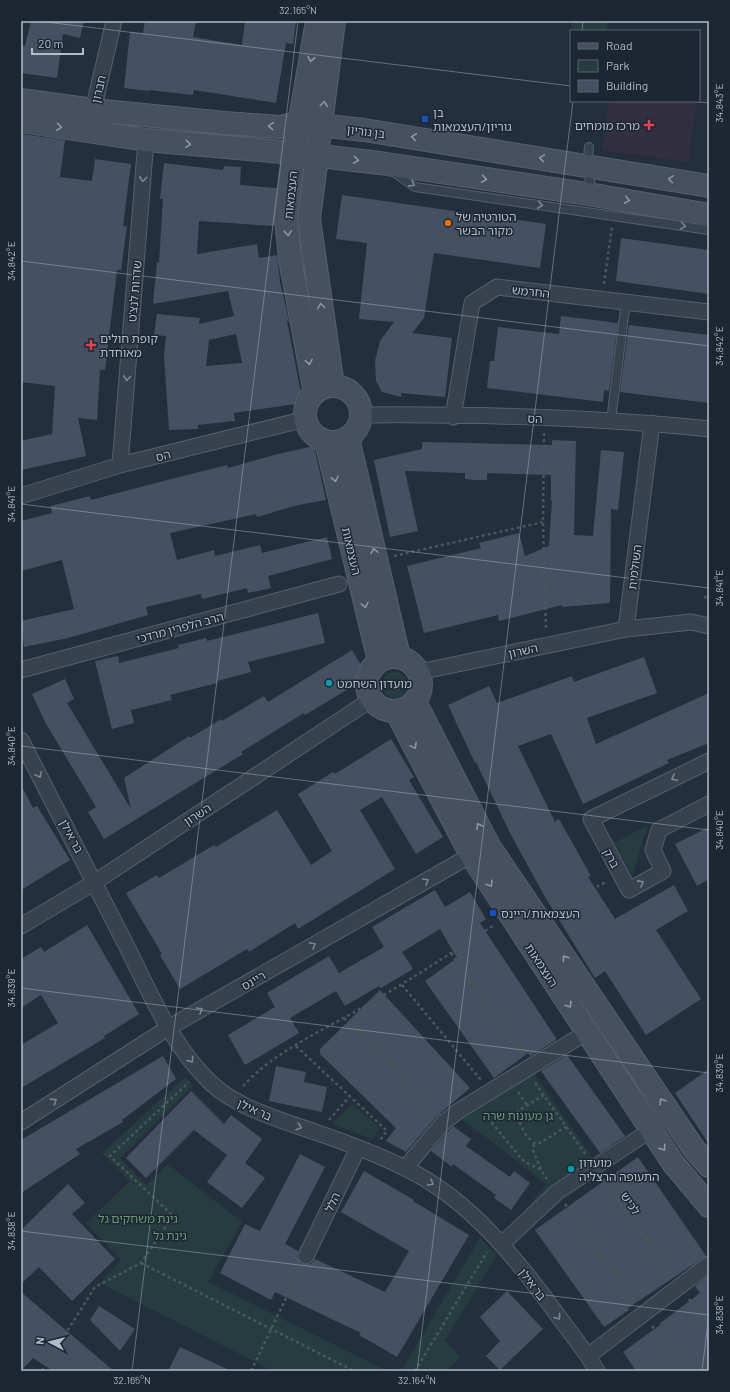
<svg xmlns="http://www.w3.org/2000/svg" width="730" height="1392" viewBox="0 0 730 1392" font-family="Barlow,'Noto Sans Hebrew',sans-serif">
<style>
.medical{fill:#32303f}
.green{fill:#263c3f}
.building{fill:#455162;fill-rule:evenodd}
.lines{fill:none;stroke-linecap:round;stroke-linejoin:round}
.lane-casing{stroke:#565f6c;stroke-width:10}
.street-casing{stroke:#565f6c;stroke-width:17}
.secondary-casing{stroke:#565f6c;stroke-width:24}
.path{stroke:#44595c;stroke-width:2.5;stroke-dasharray:3 3;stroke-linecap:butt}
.lane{stroke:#38414e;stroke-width:8}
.street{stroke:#38414e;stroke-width:15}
.secondary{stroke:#465061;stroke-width:22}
.oneway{stroke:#8e96a5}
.oneway2{stroke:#7c8592}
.ticks{fill:none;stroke:#b4bcc9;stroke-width:1;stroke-opacity:0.45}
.transit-dot{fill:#1a4fb4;stroke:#1d2633;stroke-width:1.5}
.health-dot{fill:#e0444e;stroke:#1d2633;stroke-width:1.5}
.food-dot{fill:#e8710a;stroke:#1d2633;stroke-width:1.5}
.culture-dot{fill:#0f9aa8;stroke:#1d2633;stroke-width:1.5}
.labels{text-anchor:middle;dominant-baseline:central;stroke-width:3;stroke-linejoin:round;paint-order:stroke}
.street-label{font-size:12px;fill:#b4bcc9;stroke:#1d2633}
.poi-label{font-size:12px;fill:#b4bcc9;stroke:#1d2633;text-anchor:start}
.park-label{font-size:12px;fill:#6b9a76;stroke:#1d2633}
.neatline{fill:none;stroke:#b4bcc9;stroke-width:1.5}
.ticks-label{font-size:10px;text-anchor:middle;fill:#b4bcc9}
</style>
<rect width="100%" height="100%" fill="#242f3e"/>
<!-- medical -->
<path class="medical" d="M609,101H697L688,162L602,150Z"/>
<!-- green -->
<path class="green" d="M572,21H608L607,31H571L570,35Z
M382 685a13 13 0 1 1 26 0a13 13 0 1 1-26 0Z
M648,825L632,876L614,843Z
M533,1072L602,1172L515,1236L510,1230L546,1184L453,1112Z
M185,1077L193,1086L120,1158L146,1185L168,1164L242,1222L208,1282L387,1371H273L100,1283L121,1260L86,1223L130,1181L102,1153Z
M352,1103L380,1128L372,1139L332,1124Z
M480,1238L497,1255L445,1340L460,1357L447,1371H401Z"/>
<!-- building -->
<path class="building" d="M31,21H84L80,38L63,34L57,78L21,73V46H25Z
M145,21H196L193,37L242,45L245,21H296L293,44L286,43L276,103L194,90L193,95L149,90V91L124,88L130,32L143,33Z
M22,134L65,140L60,177L92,181L95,159L131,164L123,226H127L121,270H117L105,370H100L97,420L78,418L86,456L21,470V441L52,434L55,386L21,382Z
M164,163L223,170L224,166L241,167L240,185L277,188L274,226L199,221L197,254L257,244L259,258L277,255L280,282L289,321H287L303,403L234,413L235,421L198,425V429L169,430L164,355L166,336L154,335L157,314L200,318L199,324L234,316L228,291L153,304L157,262L159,263L163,199H160ZM236,334L242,363L206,366L209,340Z
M342,195L546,224L540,268L434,253L424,318L412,333L452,338L445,397L401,393V397L382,392L376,381L375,361L380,341L394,322L359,319L367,243L336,239Z
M621,238L709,250V294L616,281Z
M561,316L618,323L609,391L604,390L603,402L487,388L490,361H494L498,327L559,334Z
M629,325L709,335V403L620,392Z
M552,440L576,441L574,535L593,536L601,450L624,452L618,510L611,509L610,603L562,607V605L499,621L498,615L424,633L407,566L481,548L479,543L519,533L525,556L549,546L552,501H551V475L487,473V480H476L465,479V473L405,471L418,531L390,537L374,460L422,449V442L552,445Z
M314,446L326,500L298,505L257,517L256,514L170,533L177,560L214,550L215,556L260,545L262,553L327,537L332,559L268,576L271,588L248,593L247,588L202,599L201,594L146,607L148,615L68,638L24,647L21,621L74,609L62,560L21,571V521L52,513L51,506L90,496L91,500L175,478L227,465L228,468L274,455Z
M318,613L325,643L248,662L251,672L217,681V683L170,695L172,700L131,710L134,723L112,729L95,661L118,656L119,663L179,648L178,645L206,638L207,641Z
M352,650L368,677L305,715L304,713L241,752L243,754L104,839L88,812L96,807L45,722L32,694L65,679L74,699L67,703L131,809L124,778L189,736L190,738L221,719L222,721L264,696L268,702Z
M644,657L657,693L587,718L596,744L709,693V743L667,760L669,763L583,804L551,734L518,746L555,822L559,819L591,876L588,877L615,919L674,885L688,911L656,930L701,999L646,1035L605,971L595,978L545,897L510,833L476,762L475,763L448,705L489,686L497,703L572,676L574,682Z
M391,739L414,777L409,780L443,837L416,854L382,797L360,810L395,869L298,929L295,923L249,952L247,949L180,989L160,955L162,954L126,893L157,875L159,878L214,845L216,847L277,810L311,865L332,851L298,794L333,772L335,774Z
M21,785L33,808L37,806L70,860L21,890Z
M709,827V879L697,886L675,844Z
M435,890L445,907L470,892L486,919L480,923L556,1038V1040L530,1056L528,1053L494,1078L425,981L457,958L440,929L402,952L413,969L381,988L379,986L345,1006L336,991L290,1018L299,1033L245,1065L228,1035L275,1007L267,993L329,956L339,973L384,947L372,927Z
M87,925L139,1014L104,1036L105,1038L21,1088V1045L58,1023L41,995L21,1008V959L41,947L44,952Z
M380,990L470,1088L437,1116L406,1152L386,1141L396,1128L320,1054V1049Z
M567,1055L625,1136L600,1153L541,1071Z
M163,1056L176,1079L122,1120L123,1122L76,1149L80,1154L21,1193V1140Z
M276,1066L306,1072L304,1082L327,1087L322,1112L269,1101Z
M709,1069V1144L675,1093Z
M191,1091L224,1124L231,1115L262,1139L245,1163L265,1178L242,1208L207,1182L227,1155L194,1130L146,1178L126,1158Z
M453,1126L471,1139L466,1146L510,1177L514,1171L530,1183L511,1210L494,1198L496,1195L453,1164L452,1167L431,1151Z
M300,1154L325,1167L285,1244L298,1251L297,1257L302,1264H311L315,1259L385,1292L409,1251L341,1212L364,1171L414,1200L413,1201L469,1235L397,1357L359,1335L361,1333L275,1292L271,1300L220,1273L245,1224L260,1231Z
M638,1157L706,1256L628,1308L629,1310L604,1327L535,1230Z
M68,1184L85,1203L72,1214L115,1259L72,1301L39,1267L21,1284V1230Z
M709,1275V1371H636L623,1352L660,1325L659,1324L700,1293L695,1286Z
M507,1291L543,1329L500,1370L486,1356L500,1341L480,1317Z
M21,1292L75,1338L114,1371H53L33,1358L21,1371Z
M99,1306L135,1329L120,1351L90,1320Z
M180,1347L231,1371H168Z"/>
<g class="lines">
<!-- lane casing -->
<g class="lane-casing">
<path id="lane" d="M589,147C587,164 587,177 594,193
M392,171L415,187L709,230
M611,421L626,301"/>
</g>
<!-- street casing -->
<g class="street-casing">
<path id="street" d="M93,110L114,21
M361,415C477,414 594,417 709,429
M453,417L472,303L497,287L709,312
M652,423L626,629L691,622L709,626
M120,465L146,140
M21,496L120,465L306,419
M21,670L339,584
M419,672L626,629
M21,740C55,805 88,870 121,935C147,985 169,1044 212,1084C239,1109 284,1121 318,1133C347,1143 376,1154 403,1167C485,1206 535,1286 588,1356L597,1371
M709,761L591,819L629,890L663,871L653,850L659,830L709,804
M21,926L95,882L372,699
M21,1122L168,1028L480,850
M405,1168L444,1122L460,1110L587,1032
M502,1244L557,1192L651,1130
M306,1256L358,1148
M588,1356L709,1264"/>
</g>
<!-- secondary casing -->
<g class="secondary-casing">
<path id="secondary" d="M21,100L93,110L225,123L280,127L300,123L364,130L709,186
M21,121L146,140L294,153L380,163L594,195L709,215
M333,386L309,219L334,21
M305 414a28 28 0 1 1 56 0a28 28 0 1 1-56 0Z
M315,393L290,259L286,218L294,153L317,21
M348,438L399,657
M326,441L379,661
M367 684a27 27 0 1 1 54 0a27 27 0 1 1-54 0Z
M415,702L489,846L694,1149L709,1166
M396,711L471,855L673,1163L709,1206"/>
</g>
<!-- path -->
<path class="path" d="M604,284L612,227
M544,433L543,522L546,630
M394,556L543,522
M704,598L709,595
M554,909L606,882
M451,953L522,1054
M402,985L481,1080
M344,1018L434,1111
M296,1046L387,1131L380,1140
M535,1083L586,1155
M243,1086C275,1051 324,1030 365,1006C409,981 451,953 494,925
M518,1092L527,1105
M544,1095L518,1111C516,1120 528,1143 538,1144L566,1127
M484,1113L519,1156L525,1162L541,1170L548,1181
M329,1120L350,1096
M534,1144L533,1150L541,1170
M603,1179L671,1274
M565,1204L634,1301
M141,1263L354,1371
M689,1299L709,1324
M652,1326L685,1371
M42,1371L95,1287L141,1263L173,1216L110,1156L189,1082
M251,1371L300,1269
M415,1371L487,1252"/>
<!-- lane -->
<use href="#lane" class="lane"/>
<!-- street -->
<use href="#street" class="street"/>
<!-- secondary -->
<use href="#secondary" class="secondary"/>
</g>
<!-- one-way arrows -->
<defs><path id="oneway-chevron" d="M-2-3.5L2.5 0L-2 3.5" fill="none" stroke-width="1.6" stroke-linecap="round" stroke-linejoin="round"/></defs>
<g class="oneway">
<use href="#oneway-chevron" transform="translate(311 59) rotate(100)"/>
<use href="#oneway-chevron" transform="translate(324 104) rotate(-83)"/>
<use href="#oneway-chevron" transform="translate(271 126) rotate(-176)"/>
<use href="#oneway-chevron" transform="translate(59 127) rotate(8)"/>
<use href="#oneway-chevron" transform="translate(414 137) rotate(-172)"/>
<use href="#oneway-chevron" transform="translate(188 144) rotate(5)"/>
<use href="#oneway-chevron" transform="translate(542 158) rotate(-171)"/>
<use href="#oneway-chevron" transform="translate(356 160) rotate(6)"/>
<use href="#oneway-chevron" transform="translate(484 179) rotate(8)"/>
<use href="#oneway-chevron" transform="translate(671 179) rotate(-171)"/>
<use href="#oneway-chevron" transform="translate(627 200) rotate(10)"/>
<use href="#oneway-chevron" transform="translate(288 233) rotate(84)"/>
<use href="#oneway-chevron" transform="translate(321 306) rotate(-98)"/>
<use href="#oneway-chevron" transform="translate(309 362) rotate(80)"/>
<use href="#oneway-chevron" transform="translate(335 479) rotate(77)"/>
<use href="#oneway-chevron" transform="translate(374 551) rotate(-102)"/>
<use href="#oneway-chevron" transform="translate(365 605) rotate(77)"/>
<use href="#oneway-chevron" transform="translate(414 746) rotate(62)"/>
<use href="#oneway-chevron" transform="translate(479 826) rotate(-117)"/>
<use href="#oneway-chevron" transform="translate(490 884) rotate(57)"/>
<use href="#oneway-chevron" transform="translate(565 958) rotate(-124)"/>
<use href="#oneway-chevron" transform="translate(569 1005) rotate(57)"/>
<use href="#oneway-chevron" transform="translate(662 1101) rotate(-124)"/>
<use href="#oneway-chevron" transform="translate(663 1148) rotate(57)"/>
</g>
<g class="oneway2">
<use href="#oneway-chevron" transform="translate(143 179) rotate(95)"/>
<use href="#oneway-chevron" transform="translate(412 184) rotate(28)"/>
<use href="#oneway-chevron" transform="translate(540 205) rotate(8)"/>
<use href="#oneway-chevron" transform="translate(683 226) rotate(9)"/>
<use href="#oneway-chevron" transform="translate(127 378) rotate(94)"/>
<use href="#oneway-chevron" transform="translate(39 775) rotate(62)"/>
<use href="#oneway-chevron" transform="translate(674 778) rotate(154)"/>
<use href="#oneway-chevron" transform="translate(426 881) rotate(-30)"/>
<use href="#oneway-chevron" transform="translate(641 883) rotate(-29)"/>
<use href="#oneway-chevron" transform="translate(313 945) rotate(-30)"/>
<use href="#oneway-chevron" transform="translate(200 1010) rotate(-30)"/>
<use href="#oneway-chevron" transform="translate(191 1060) rotate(54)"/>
<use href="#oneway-chevron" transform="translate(54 1101) rotate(-33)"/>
<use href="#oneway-chevron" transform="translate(299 1127) rotate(19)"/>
<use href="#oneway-chevron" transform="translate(431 1183) rotate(30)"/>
<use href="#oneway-chevron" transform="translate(558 1317) rotate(53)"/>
</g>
<!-- ticks -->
<path class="ticks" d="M38,21L571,86M582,31L583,21M689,101L709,103M21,261L709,346M21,504L709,588M21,746L709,830M21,988L709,1073M21,1231L709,1315M132,1371L298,21M417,1371L573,101M702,1371L709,1314"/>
<!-- markers -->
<g class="transit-dot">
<rect x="421" y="115" width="8" height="8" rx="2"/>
<rect x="489" y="909" width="8" height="8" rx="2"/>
</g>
<g class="health-dot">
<path d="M647 119h4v4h4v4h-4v4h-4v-4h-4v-4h4z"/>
<path d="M89 339h4v4h4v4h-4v4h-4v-4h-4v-4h4z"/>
</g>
<circle class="food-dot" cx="448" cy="223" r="4"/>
<g class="culture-dot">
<circle cx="329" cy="683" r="4"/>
<circle cx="571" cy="1169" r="4"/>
</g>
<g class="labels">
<!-- street labels -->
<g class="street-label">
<text transform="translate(98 89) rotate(-76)">חברון</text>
<text transform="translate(366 131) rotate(7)">בן גוריון</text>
<text transform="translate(290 195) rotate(-84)">העצמאות</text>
<text transform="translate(134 291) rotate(-85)">שדרות לנצ'ט</text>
<text transform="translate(531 291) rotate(6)">החרמש</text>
<text transform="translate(535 418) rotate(1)">הס</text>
<text transform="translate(163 455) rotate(-14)">הס</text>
<text transform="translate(352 551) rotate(77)">העצמאות</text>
<text transform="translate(634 567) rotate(-83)">השולמית</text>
<text transform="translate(180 627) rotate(-15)">הרב הלפרין מרדכי</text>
<text transform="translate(523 650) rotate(-12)">השרון</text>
<text transform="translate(197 814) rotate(-33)">השרון</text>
<text transform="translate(72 836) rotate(62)">בר אילן</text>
<text transform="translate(612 858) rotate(62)">ברק</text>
<text transform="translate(542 965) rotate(57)">העצמאות</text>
<text transform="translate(253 980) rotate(-30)">ריינס</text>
<text transform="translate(255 1109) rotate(24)">בר אילן</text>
<text transform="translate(332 1202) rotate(-65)">הלל</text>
<text transform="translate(631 1203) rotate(55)">לכיש</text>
<text transform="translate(533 1284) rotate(53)">בר אילן</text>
</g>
<!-- poi labels -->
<g class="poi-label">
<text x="433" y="112">בן<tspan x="433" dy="14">גוריון/העצמאות</tspan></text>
<text x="640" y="125" text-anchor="end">מרכז מומחים</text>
<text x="456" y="216">הטורטיה של<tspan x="456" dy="14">מקור הבשר</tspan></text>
<text x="100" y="338">קופת חולים<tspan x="100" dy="14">מאוחדת</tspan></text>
<text x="337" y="683">מועדון השחמט</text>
<text x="501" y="913">העצמאות/ריינס</text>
<text x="579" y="1162">מועדון<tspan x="579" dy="14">התעופה הרצליה</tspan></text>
</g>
<!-- park labels -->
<g class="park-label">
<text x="518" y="1115">גן מעונות שרה</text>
<text x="138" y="1218">גינת משחקים גל</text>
<text x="170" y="1235">גינת גל</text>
</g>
</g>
<!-- border -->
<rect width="730" height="1392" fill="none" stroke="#1d2633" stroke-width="44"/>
<!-- legend -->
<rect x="570" y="30" width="130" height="72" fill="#1d2633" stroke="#59626f"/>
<rect x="578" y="43" width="20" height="6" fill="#465061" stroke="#59626f"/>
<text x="606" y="50" font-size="12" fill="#b4bcc9">Road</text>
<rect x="578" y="60" width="20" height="12" fill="#263c3f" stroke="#59626f"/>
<text x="606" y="70" font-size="12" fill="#b4bcc9">Park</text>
<rect x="578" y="80" width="20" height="12" fill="#455162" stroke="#59626f"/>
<text x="606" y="90" font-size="12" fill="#b4bcc9">Building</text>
<!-- north arrow -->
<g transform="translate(50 1342) rotate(277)" stroke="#1d2633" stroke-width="3" paint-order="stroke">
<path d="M0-3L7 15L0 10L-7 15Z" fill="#b4bcc9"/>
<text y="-6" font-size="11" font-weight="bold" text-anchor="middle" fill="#b4bcc9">N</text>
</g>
<!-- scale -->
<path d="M32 48v6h51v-6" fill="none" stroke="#b4bcc9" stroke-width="2"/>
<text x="38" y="48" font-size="12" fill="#b4bcc9" stroke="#1d2633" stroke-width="3" paint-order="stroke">20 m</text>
<rect x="22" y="22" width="686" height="1348" class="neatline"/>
<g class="ticks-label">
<text x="298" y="14">32.165°N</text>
<text transform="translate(719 103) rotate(-90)" y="4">34.843°E</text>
<text transform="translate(11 261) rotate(-90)" y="4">34.842°E</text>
<text transform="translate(719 346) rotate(-90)" y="4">34.842°E</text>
<text transform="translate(11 504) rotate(-90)" y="4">34.841°E</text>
<text transform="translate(719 588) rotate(-90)" y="4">34.841°E</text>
<text transform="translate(11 746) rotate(-90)" y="4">34.840°E</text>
<text transform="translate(719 830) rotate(-90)" y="4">34.840°E</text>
<text transform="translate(11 988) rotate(-90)" y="4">34.839°E</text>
<text transform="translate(719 1073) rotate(-90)" y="4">34.839°E</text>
<text transform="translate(11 1231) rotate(-90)" y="4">34.838°E</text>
<text transform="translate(719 1315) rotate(-90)" y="4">34.838°E</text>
<text x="132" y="1384">32.165°N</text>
<text x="417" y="1384">32.164°N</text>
</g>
</svg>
